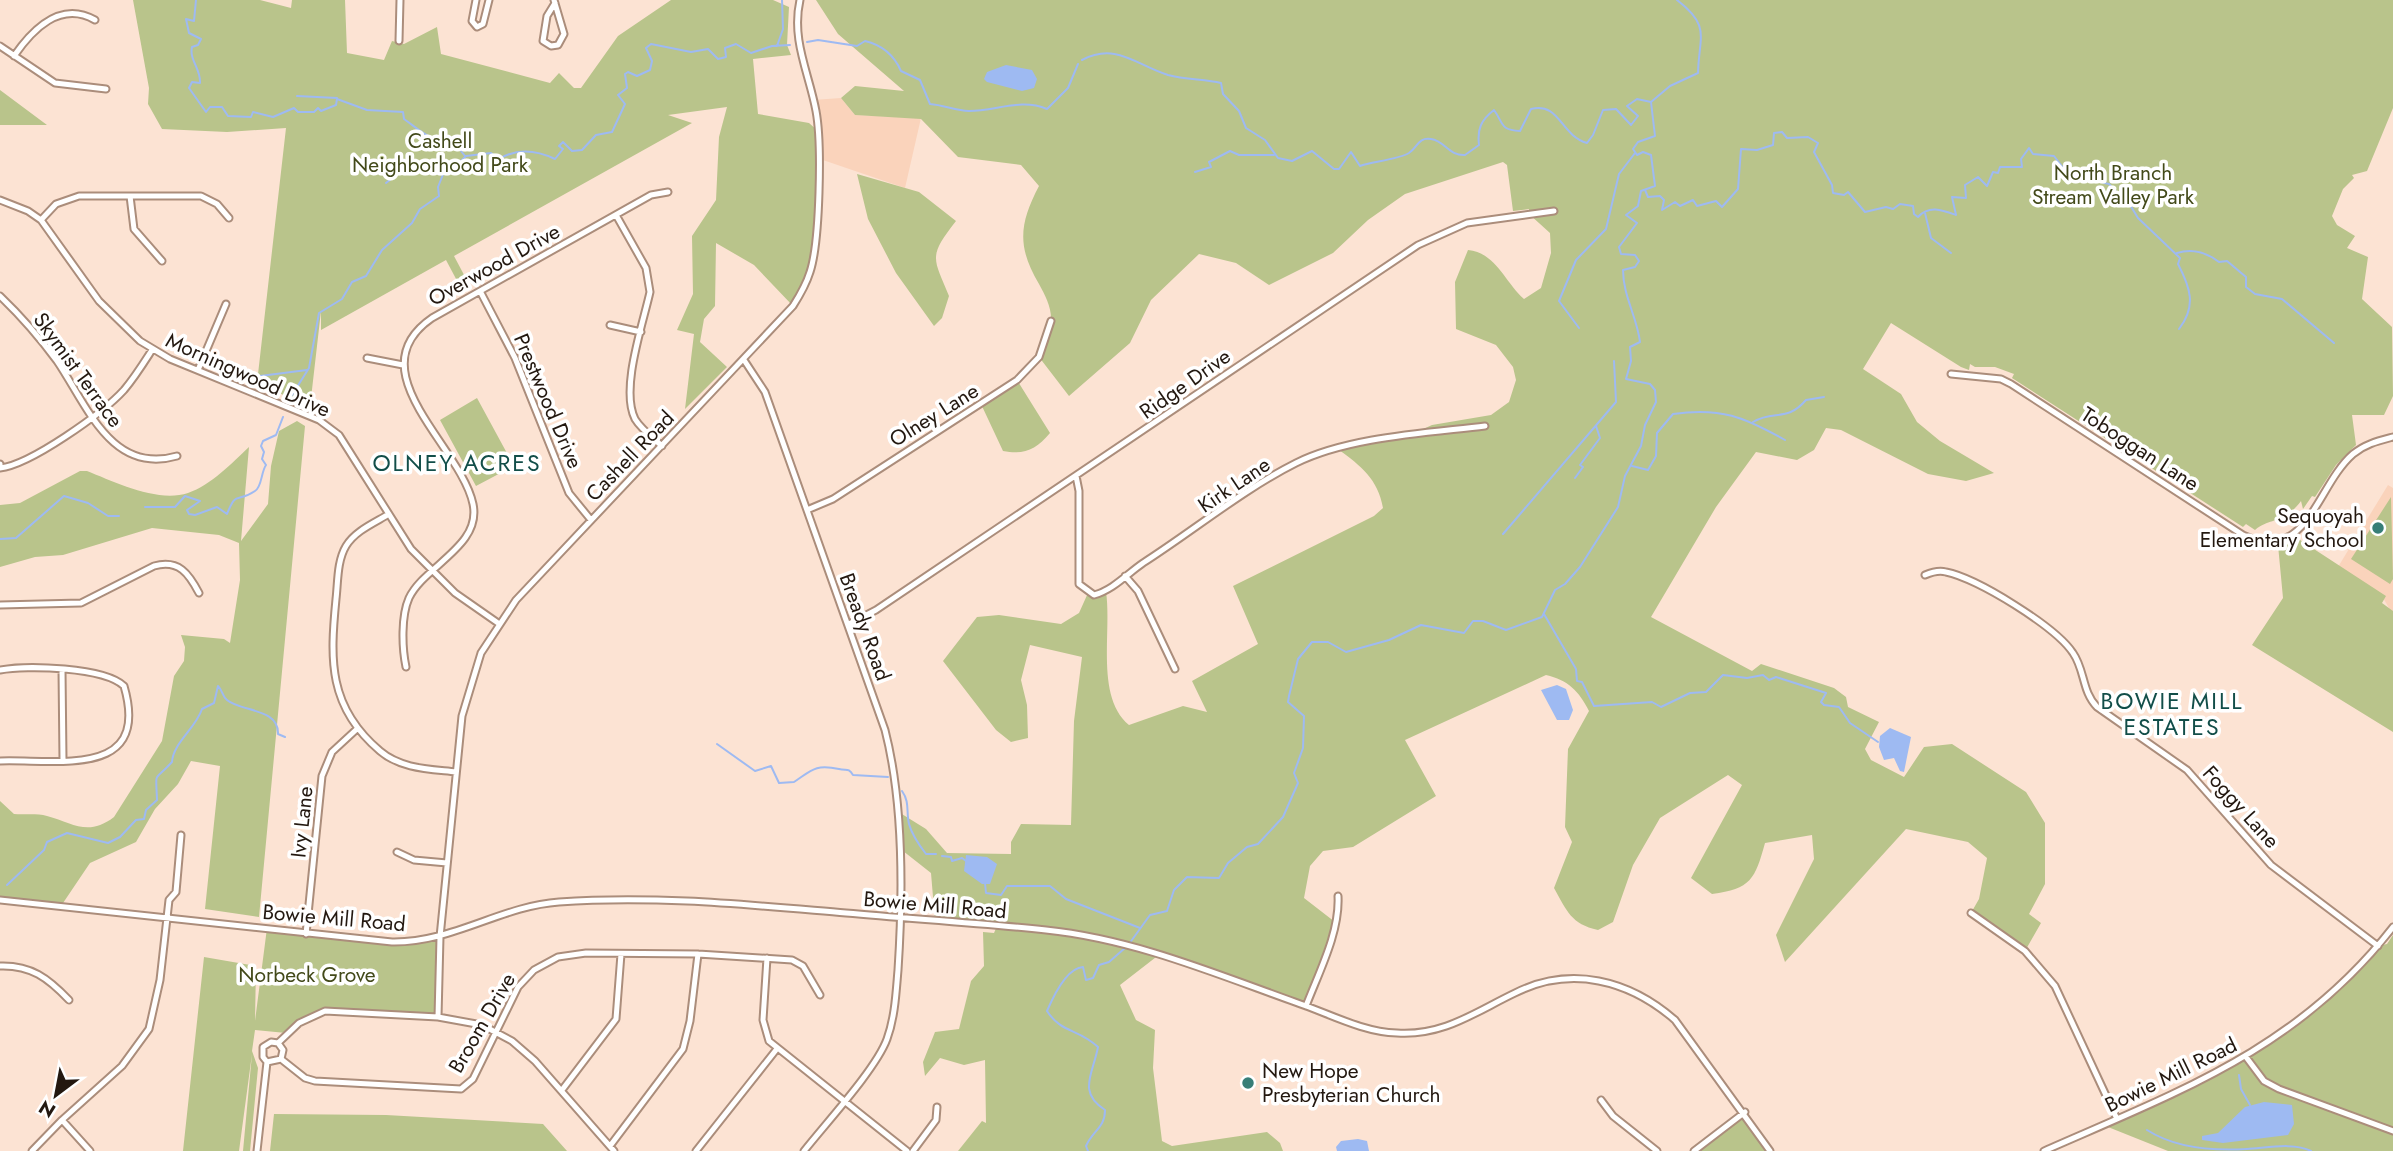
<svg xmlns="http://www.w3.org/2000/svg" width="2393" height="1151" viewBox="0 0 2393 1151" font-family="Jost,sans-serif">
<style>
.built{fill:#fad3bb}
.green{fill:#b9c48b}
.water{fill:#9ebaf2}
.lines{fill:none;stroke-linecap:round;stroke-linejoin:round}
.stream{stroke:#9ebaf2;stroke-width:2}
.minor-casing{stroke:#ab8d7b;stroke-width:9}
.minor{stroke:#fff;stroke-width:5}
.poi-dot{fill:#377e77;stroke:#fff;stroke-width:2.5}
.labels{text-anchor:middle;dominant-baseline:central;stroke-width:7;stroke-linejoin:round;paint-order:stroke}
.park-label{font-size:21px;fill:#434a1a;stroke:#fff}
.street-label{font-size:21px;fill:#231810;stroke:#fff}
.poi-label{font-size:21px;fill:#231810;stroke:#fff;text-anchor:end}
.neighbourhood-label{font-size:23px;letter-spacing:2px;fill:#124e49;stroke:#fff}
</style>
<rect width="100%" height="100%" fill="#fce3d3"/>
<!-- built -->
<path class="built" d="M841,98L855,115L921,118L905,188L817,158L818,131L813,100Z
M2388,485L2393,488V615L2382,596L2338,567Z"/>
<!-- green -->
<path class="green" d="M133,0H260L291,8L292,0H345L347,53L384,60L392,41L404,44L437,27L441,54L550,83L559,73L574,88H581L618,36L671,0H773L789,7L787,45L791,55L753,59L758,114L809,123L818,131L816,243L813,261L793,306L754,265L716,243L715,306L704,319L700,342L727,367L685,409L694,334L677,330L693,294L692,236L716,200L719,137L727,107L668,115L692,123L454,256L471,288L463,292L446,260L321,330V311L310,407L257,383L286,128L227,132L162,129L148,104L149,88Z
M816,0H2393V108L2367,171L2352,175L2354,178L2343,189L2332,216L2337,225L2355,236L2347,248L2368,257L2362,299L2392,327L2393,396L2384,415H2352L2356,445L2336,465L2315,497L2312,496L2303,509L2301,501C2282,526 2273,516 2255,530L2246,524L2243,527L2012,378L2014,374L1995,367H1975L1970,364L1969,370L1961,367L1891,323L1863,369L1901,394L1917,422L1940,441L1994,473L1966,481L1928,474L1841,430L1826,428L1814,450L1797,460L1756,452L1716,507L1651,617L1752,671L1761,664L1834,688L1846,697L1848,707L1879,722L1865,749L1871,760L1904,777L1924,747L1952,744L2026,792L2045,823V884L2029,914L2041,923L2025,951L1971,913L1979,899L1987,858L1968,842L1906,829L1785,962L1776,935L1814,859L1812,835L1765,843C1755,879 1751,889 1712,894L1691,878L1742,785L1728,775L1660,818L1633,865L1613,922L1598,930C1571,924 1567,911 1554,888L1572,842L1565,827L1568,749L1589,711C1579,691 1568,680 1546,675L1405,740L1436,796L1353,847L1323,851L1310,866L1304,898L1335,922L1306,1006L1160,954L1120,985L1136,1020L1155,1030L1153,1068L1162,1141L1172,1146L1267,1132L1280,1143L1283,1151H958L982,1121L986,1123L985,1060L964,1065L940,1058L925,1076L923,1062L935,1032L959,1029L971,981L984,966L983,932L994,933L997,926L935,921L931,873L898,847L897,811L926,829L947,853L1011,854V842L1021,824L1071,825L1074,721L1082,657L1030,645L1021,680L1027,705L1028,738L1011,742L996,730L943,661L977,617L999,615L1061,624L1079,613L1088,593L1106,592C1112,631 1095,697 1129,725L1183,706L1207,712L1192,681L1258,644L1233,586L1374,516L1383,508C1378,479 1361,466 1338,449L1408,436L1432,425L1491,415L1509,402L1516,380L1513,367L1496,345L1456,329L1455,282L1468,250C1496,253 1504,281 1524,299L1541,288L1551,253L1550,233L1529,214V209L1513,211L1507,165L1503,162L1405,194L1368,220L1333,253L1269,285L1236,263L1199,254L1151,300L1130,343L1069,396L1039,357C1043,346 1050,332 1051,321C1052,308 1045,295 1039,284C1017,247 1019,224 1039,186L1021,165L958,157L921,119L855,115L841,98L855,86L904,91L838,34Z
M0,90L47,125H0Z
M857,174L919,192L956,221C928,257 933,257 949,296L942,318L934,326L896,273L868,219Z
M1017,380L1050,433C1036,450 1024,455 1003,451L981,404Z
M477,398L514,466L476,486L440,420Z
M297,421L305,426L259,917L205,909L220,766L191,761L178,784L155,809L136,842L90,863L61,906L0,900V801L14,814C24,815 37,813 47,816C73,823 88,837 114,817L162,741L174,676L184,661L185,647L181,635L224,639L230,643L240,580L239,543L219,535L152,528L63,555L35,557L0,567V505L20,503L80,471H87C115,482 157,503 188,493C211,485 232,463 249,447L241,541L268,504L271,466L279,431Z
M2391,497L2393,579L2390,584L2351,559Z
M2297,538L2386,596L2382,603L2393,611V732L2252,645L2283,598L2278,545Z
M267,928L392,942L440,937L438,1017L325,1011L286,1033L255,1030L252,1051L258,1068L250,1151H243L252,1054L239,1151H183L204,957L256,966L255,1021Z
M2393,935V1151H2168L2103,1125L2227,1069L2328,998L2378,946L2387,944Z
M1745,1112L1770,1151H1694Z
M274,1114L386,1115L543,1124L567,1151H270Z"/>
<!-- water -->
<path class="water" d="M1006,65L1032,70L1037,79L1034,88L1022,91L987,82L984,79L987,72Z
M1557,685L1566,689L1573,710L1569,720H1557L1541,690Z
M1890,728L1911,737L1904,772L1900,771L1894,758L1884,760L1879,747L1880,736Z
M966,855L987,857L997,864L990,884H982L964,871Z
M2264,1102L2292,1105L2294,1124L2288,1135L2223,1143L2202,1140V1136L2218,1133L2245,1107Z
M1358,1139L1367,1141L1369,1151H1337L1336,1147L1341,1141Z"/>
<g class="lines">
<!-- stream -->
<path class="stream" d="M196,0L194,21L186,19L189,33L201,39L198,45L192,47C189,60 201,69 200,83L192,82L189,88L206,112L210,107H222L228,116L251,117L253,112L273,117L294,108L298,112H314L318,108L321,111L336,105L337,99L367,110L403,112L404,119C421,131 431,143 453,141L465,156
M807,42L818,40L857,46L865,41C882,45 894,55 901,71L920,80L930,104C944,105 956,111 969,111C996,111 1021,98 1047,109L1068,88L1078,64
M777,46L783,29L782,0
M1082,60C1116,42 1136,65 1168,75C1186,80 1204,79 1221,83L1223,94L1239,111L1246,128L1265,140L1278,158L1292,161L1312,151L1334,169H1339L1351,152L1360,166C1372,162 1399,159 1409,153C1418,147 1418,137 1431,139C1445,141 1449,156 1465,155L1479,145C1477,129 1481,120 1494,110C1504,124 1500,130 1520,131L1531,109C1560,102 1560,135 1587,143L1593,135L1603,110L1616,109L1631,125L1638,116L1627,106L1637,99L1651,102
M297,96L337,98
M1195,172L1211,167L1209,162L1230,151L1239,155H1274
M386,183L400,172L442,171
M1645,190L1648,197L1660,196L1664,200L1662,210L1675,202L1680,206L1693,200L1697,206L1716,201L1722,207L1738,189L1741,149L1757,150L1773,145L1774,133L1782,132L1787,138L1808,137L1818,143L1814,152L1832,185L1833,193L1844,195L1848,192L1865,212L1886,207L1893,209L1900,204L1913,206L1914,214L1918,217C1929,205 1942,210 1956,215L1952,197L1966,198L1965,185L1978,177L1987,186L1993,172L1998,173L2000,167H2022L2021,159L2029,148L2033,154L2054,156L2067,173L2073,174L2074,169C2089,172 2090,181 2109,184L2119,195V201L2123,203L2127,200L2138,218L2180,258L2178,264C2190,287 2197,306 2179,329
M1925,213L1931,238L1951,253
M2177,253C2193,248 2206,252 2219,262L2227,261L2246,277V287L2255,294L2282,299L2334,343
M1579,328L1559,301L1576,260L1606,229L1619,174L1635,153
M260,376L307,370
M292,395L309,368L319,313L342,299L352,282L366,276L382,250L412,223L420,209L439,196L438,187L444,172L453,169L466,156L491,153L499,159C517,148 536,150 555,159L563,149L559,146L563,142L572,151L582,150L596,135L612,132L625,104L618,95L627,88L625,74L628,72L637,76L650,70L652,61L646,48L651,44L691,52L708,49L718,59L726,57L725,48L736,44L751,53L772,46L790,45
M1753,422C1774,409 1786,423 1806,400L1824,397
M1632,466L1648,470L1656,456L1657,433L1673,414C1721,407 1744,417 1785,440
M1575,478L1583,467L1580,465L1600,438L1596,426
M145,507H175L185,496L200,501L187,510L189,514L195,515L217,507L227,514C237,489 236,504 255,491C262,487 261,472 266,465L262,459L264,452L261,446L263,441L276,435L283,417
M1503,534L1616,402L1614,361
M0,539L16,538L64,496L88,503L108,516H119
M1544,614L1576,669L1577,681L1582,682L1594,706L1652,702L1661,707L1690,693L1706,692L1723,675L1747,678L1763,675L1769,680L1776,677L1826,693L1821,702L1824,705L1839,707L1850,723L1878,742
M717,744L755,771L771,766L779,783L794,782C812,770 815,764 839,769C847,771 848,767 853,775L888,777
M902,791C910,802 906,812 909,824C912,835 919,845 926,854H936
M942,856L951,857L952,861L962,858L966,861
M985,883L986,893L1001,895L1007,886H1050L1066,899L1140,928
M7,885L44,850L47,842L67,833L108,843L120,837L136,820L144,819L146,810L157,800C156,769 153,783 172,762C173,743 196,728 202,709L214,703L218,686C223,691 222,696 227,700C241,712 279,708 278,734L285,737
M1129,944L1150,915L1167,911L1174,890L1187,877L1219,878L1228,863L1247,847L1258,844L1283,817L1298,783L1294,773L1303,748L1304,716L1288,702L1289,696L1298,659L1312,642H1328L1346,652L1389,640L1421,625L1464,633L1473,621H1483L1506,630L1542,617L1555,590L1565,584L1580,567L1618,507L1625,476L1641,446L1645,425L1656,402L1655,390L1650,384L1626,379L1631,361L1630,347L1640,342C1637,317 1623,296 1623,270L1635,267L1639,261L1635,255L1621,254L1619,247L1637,223L1626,215L1638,206L1641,191L1655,186L1651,155L1643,152L1637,155L1633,149L1638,142L1655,136L1651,102L1670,86L1698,73C1699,36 1711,26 1677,0
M2239,1075L2241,1089L2250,1105
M2147,1130C2175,1148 2214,1151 2247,1149C2266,1148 2294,1142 2311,1151
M1088,1151L1086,1146C1093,1130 1105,1128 1105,1110C1077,1092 1093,1074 1098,1047C1078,1028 1062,1034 1047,1011C1053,997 1067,968 1083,967L1086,980L1093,978L1099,965L1109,962L1125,948"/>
<!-- minor casing -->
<g class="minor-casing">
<path id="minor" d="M476,0L472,21L477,27L483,24L489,0
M554,0L564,34L558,45L551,46L543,41L547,16L555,3
M399,41L400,0
M0,46L55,83L106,89
M14,56C32,30 60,0 95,20
M130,196L134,229L162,261
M0,200L28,211L41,220L99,301L140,341L170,359L319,420L339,435L411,549L455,593L498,623
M616,215L646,268L650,292C643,324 620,389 635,419C641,429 653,438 662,446
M41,220L56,204L79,196H201L217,204L229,218
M480,291L515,358L569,493L591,520
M0,296C21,316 40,338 57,361C87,405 111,475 177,456
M610,325L641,332
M367,358L403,365
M744,360L765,392L885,730C904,804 903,894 898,970C896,993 895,1017 887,1039C876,1069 826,1123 804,1151
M198,370L226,304
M1951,374L2001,379L2011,384L2243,535C2308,565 2316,486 2353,454C2365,444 2378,441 2393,437
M0,464V468C30,465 103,413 124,390C135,377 143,364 152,350
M1076,476L1079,491V584L1094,595C1113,590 1127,574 1143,563C1193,531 1244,489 1296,463C1348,437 1427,433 1485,426
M807,510L833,499L1017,380L1039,357L1051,321
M389,514C374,523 355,531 346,546C337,561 338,582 336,599C330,660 328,707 380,751C401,769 430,769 456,772
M1925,575C1932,572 1939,570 1946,572C1977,578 2056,627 2073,653C2085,670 2082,692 2097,707L2187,770L2271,865L2378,946
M1125,576L1138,591L1175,669
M0,605L81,603L154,566C179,559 189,574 199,593
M849,624L876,610L1418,245L1467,223L1554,211
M406,667C402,648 401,616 409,598C424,566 482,546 473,504C461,446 355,371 432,318L651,195L668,192
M0,670C27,665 104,667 124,686C151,779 59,759 0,761
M62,670L63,760
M397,852L414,860L447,863
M0,900L392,942C452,943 501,906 559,902C656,895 750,905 846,913C913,919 979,923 1046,930C1133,939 1214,973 1295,1002C1328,1013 1362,1032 1397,1033C1444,1036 1475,1012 1515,993C1571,965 1629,980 1675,1020L1770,1151
M1971,913L2025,951L2055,986L2117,1119
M306,934L322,776L332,752L358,728
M767,958L763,1020L769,1041L907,1151
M0,966C31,965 48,978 69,1000
M1306,1006C1319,972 1340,932 1338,896
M438,1017L440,937L462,716L481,653L516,600L793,306C800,295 806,285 810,272C820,242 822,143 816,111C809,73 791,40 800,0
M278,1043L299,1023L325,1011L438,1017L482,1025L512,1041L535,1061L614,1151
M2246,1057L2264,1081L2279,1089L2393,1131
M281,1059L305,1078L315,1081L461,1089L473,1079L518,987L534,970L558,957L586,953L698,954L792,960L803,966L820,995
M267,1062L263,1057V1047L271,1042L278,1043
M267,1062L281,1059L283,1050L278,1043
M562,1090L616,1019L621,954
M1601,1100L1613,1116L1657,1151
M62,1120L90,1151
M610,1146L683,1049L690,1021L698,954
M32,1151L62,1120L122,1066L149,1029L160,980L169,900L176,892L181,835
M257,1151L267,1062
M696,1151L776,1050
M913,1151L936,1120L937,1107
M1694,1151L1745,1112
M2044,1151C2180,1091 2298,1049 2393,927"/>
</g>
<!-- minor -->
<use href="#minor" class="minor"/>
</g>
<!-- markers -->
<g class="poi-dot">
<circle cx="2378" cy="528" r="7"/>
<circle cx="1248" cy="1083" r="7"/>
</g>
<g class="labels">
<!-- park labels -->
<g class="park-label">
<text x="440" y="141">Cashell<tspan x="440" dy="24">Neighborhood Park</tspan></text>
<text x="2113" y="173">North Branch<tspan x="2113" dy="24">Stream Valley Park</tspan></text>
<text x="307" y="975">Norbeck Grove</text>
</g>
<!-- street labels -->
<g class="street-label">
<text transform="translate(494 265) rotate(-29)">Overwood Drive</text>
<text transform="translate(78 370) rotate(54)">Skymist Terrace</text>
<text transform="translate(248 375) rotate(24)">Morningwood Drive</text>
<text transform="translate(1185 384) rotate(-35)">Ridge Drive</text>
<text transform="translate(548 401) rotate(67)">Prestwood Drive</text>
<text transform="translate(934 415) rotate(-32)">Olney Lane</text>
<text transform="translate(2140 449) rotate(33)">Toboggan Lane</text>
<text transform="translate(630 456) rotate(-46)">Cashell Road</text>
<text transform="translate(1234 485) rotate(-34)">Kirk Lane</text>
<text transform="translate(865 627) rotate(70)">Bready Road</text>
<text transform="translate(2241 807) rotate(48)">Foggy Lane</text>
<text transform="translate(302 822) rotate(-84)">Ivy Lane</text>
<text transform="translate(935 905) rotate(5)">Bowie Mill Road</text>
<text transform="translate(334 918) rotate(5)">Bowie Mill Road</text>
<text transform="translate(482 1023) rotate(-60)">Broom Drive</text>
<text transform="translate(2171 1075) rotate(-26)">Bowie Mill Road</text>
</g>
<!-- poi labels -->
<g class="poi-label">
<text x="2364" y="516">Sequoyah<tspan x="2364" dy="24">Elementary School</tspan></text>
<text x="1262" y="1071" text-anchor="start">New Hope<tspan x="1262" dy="24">Presbyterian Church</tspan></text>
</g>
<!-- neighbourhood labels -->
<g class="neighbourhood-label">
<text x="457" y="463">OLNEY ACRES</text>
<text x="2172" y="701">BOWIE MILL<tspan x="2172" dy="26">ESTATES</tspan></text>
</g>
</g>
<!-- north arrow -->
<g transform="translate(56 1095) rotate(212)" stroke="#ffffff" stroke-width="5" paint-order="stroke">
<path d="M0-5L12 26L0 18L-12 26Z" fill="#231810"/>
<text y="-10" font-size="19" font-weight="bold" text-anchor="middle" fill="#231810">N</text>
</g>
</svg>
